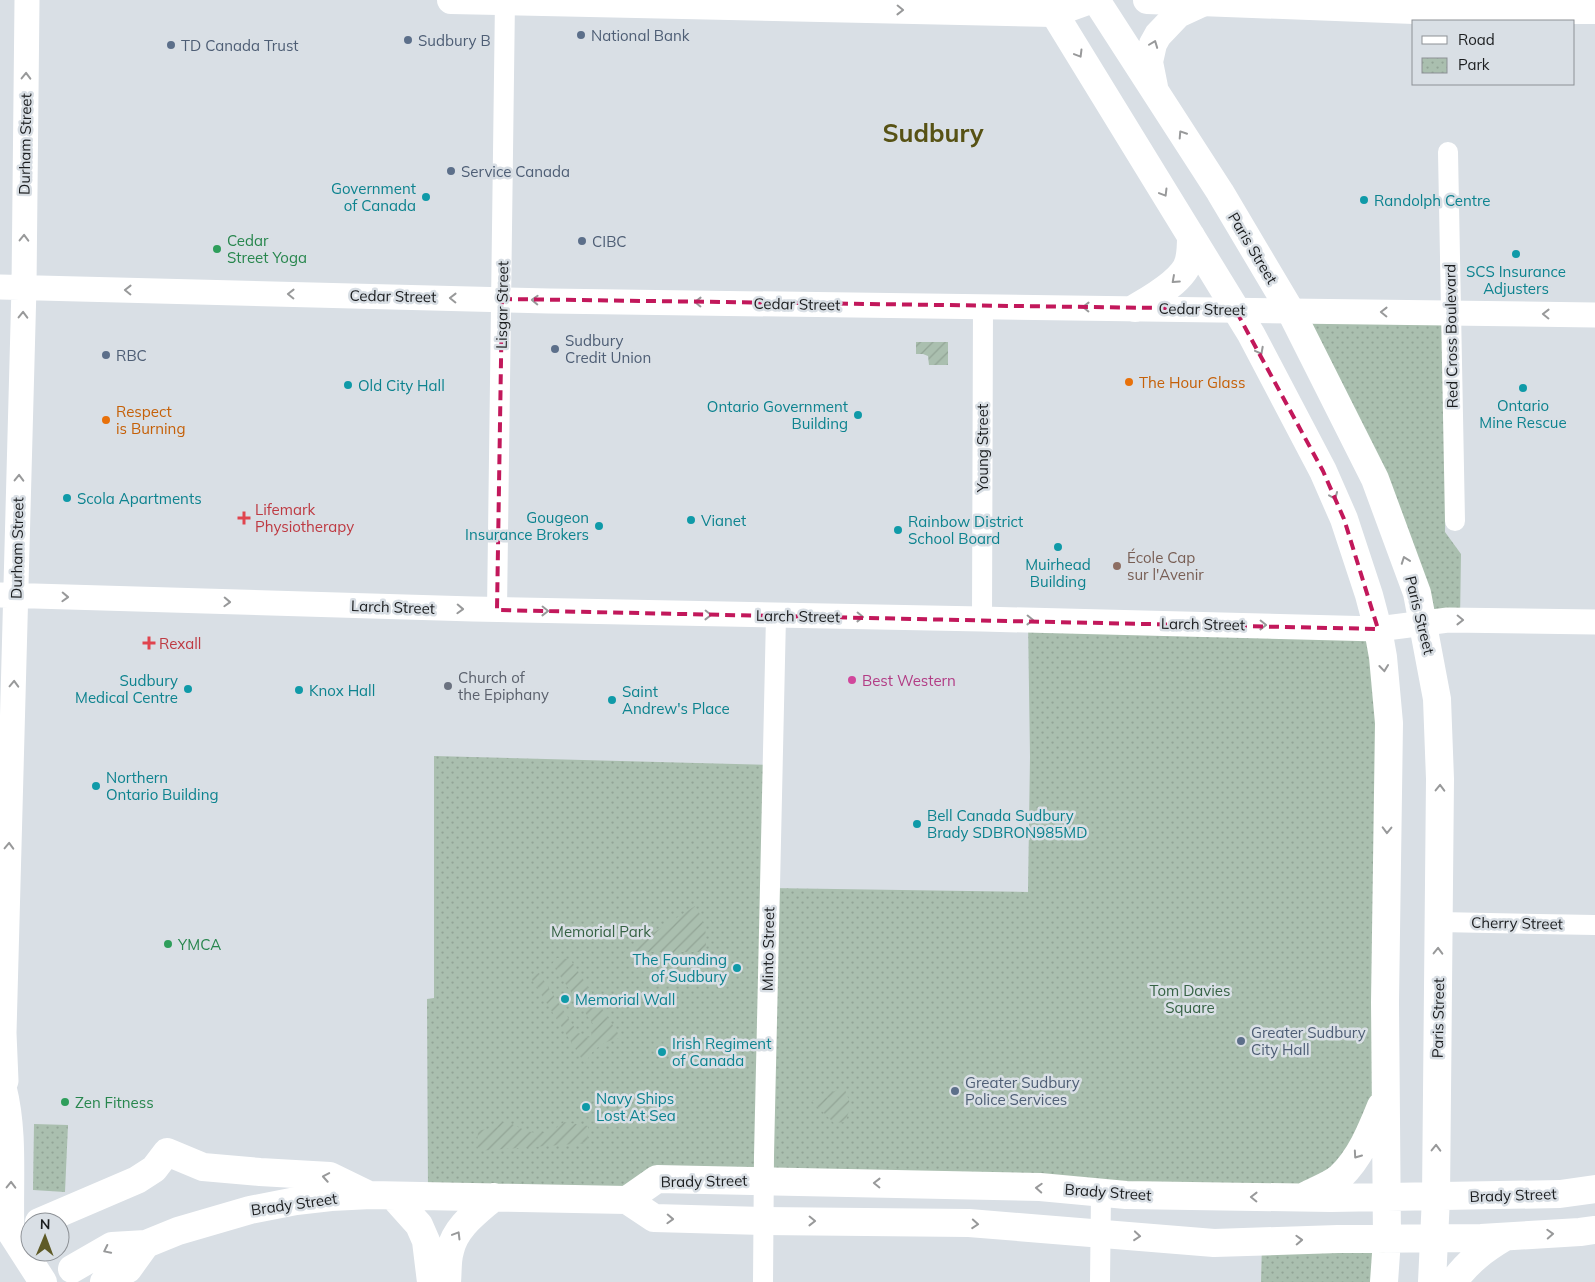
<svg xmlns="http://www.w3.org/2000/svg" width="1595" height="1282" viewBox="0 0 1595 1282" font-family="Mulish,sans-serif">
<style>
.park{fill:url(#park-dots)}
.garden{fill:url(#garden-furrows)}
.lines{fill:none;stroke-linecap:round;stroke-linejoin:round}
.minor{stroke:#fff;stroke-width:20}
.tertiary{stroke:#fff;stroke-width:25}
.secondary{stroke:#fff;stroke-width:28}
.primary{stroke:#fff;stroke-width:28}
.oneway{stroke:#98999a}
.marked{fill:none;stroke:#c2185b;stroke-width:4;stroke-dasharray:10 6;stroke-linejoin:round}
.service-dot{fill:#5c6f8a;stroke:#d9dfe5;stroke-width:2}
.culture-dot{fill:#0f9aa8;stroke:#d9dfe5;stroke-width:2}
.leisure-dot{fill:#2e9e5b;stroke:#d9dfe5;stroke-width:2}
.food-dot{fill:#e8710a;stroke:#d9dfe5;stroke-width:2}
.health-dot{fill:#e0444e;stroke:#d9dfe5;stroke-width:2}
.education-dot{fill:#8d6e63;stroke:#d9dfe5;stroke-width:2}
.hotel-dot{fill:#d1479c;stroke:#d9dfe5;stroke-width:2}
.worship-dot{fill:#6b7280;stroke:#d9dfe5;stroke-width:2}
.labels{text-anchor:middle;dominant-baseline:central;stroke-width:5;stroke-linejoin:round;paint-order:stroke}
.service-label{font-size:15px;fill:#4e5e75;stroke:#d9dfe5;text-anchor:start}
.street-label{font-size:15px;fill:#1b1d1f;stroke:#d9dfe5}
.culture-label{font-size:15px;fill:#0d838f;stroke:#d9dfe5;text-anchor:start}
.leisure-label{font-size:15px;fill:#27864d;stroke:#d9dfe5;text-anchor:start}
.food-label{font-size:15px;fill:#c56008;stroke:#d9dfe5;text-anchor:start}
.health-label{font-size:15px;fill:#be3a42;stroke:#d9dfe5;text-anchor:start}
.education-label{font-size:15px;fill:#785e54;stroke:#d9dfe5;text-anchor:start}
.worship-label{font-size:15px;fill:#5b616d;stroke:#d9dfe5;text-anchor:start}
.hotel-label{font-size:15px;fill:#b23c85;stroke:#d9dfe5;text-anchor:start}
.park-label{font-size:15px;fill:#366244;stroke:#d9dfe5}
.town-label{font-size:25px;font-weight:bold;fill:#575214;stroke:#d9dfe5}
</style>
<defs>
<pattern id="park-dots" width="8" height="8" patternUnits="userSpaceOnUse" patternTransform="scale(1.25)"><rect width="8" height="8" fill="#aabfaf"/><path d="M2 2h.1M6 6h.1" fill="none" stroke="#92a496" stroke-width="1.8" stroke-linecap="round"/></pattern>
<pattern id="garden-furrows" width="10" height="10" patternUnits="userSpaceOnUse" patternTransform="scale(1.25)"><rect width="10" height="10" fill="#aabfaf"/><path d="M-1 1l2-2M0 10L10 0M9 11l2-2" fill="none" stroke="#92a496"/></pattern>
</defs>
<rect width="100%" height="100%" fill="#d9dfe5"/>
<!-- park -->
<path class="park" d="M1292,312L1449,314L1445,532L1461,554L1460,621L1425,625Z
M1028,619L1376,627L1387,723L1371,1126L1302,1196L657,1177L626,1198L428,1194L427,999L434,998V756L771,765L769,888L1028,892L1030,757Z
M34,1124L68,1125L65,1192L33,1190Z
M1386,1241L1382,1282H1261L1262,1243Z"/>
<!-- garden -->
<path class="garden" d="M916,342H948V365H929L928,356L923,354H916Z
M695,906C705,921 708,934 705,952H624Z
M557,958L570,959L621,1038C604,1041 592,1048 585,1064L529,975L539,973L578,1033L591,1037L593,1024L552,964Z
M844,1087L851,1106L845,1122L834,1123L812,1101Z
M508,1122C529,1133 544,1140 564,1122L588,1126V1143L477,1151L478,1130C486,1130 491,1129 497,1123Z"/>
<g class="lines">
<!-- minor -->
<path class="minor" d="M1448,152L1455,521
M497,610L505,0
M982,619L983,306
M1439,922L1595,925
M763,1282L764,1156L776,616
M1100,1282L1101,1193"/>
<!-- tertiary -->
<path class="tertiary" d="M0,287L549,301L1595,315
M0,595L473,609L982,619L1378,629L1448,620L1595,622
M4,1087C16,1134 10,1185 12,1234
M0,1096L6,1081L4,1033L24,287L27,0"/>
<!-- secondary -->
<path class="secondary" d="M1048,0L1054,13L1251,334L1323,471L1344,519L1369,595L1378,629L1383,657L1389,723L1385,1002L1387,1239L1384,1282
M1096,0L1220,192L1290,310L1375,479L1417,593L1437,699L1440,779L1436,1197L1432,1282
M1154,87L1149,62L1153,44L1158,35L1178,14L1204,2
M1135,308C1152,298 1185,280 1189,260C1191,252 1191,244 1191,236
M393,1196L419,1225L426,1241L431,1282
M1305,1196C1316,1190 1331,1185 1340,1177C1360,1158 1371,1131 1381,1106
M627,1200L657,1179L1040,1187L1126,1195L1331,1198L1560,1194L1595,1189
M0,1209L12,1234L43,1282
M39,1222L137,1180L154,1169L167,1152L203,1167L260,1172L330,1176L367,1194
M72,1269L112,1246L146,1244L178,1231L250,1210L296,1201L331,1197L371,1195L627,1200L654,1218L763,1221L969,1223L1214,1243L1338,1239L1481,1238L1580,1232L1595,1230
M104,1282L128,1269L146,1244
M447,1282C448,1272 447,1260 450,1251C455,1227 477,1212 494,1197
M1453,1282C1469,1261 1483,1250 1505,1237"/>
<!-- primary -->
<path class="primary" d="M451,0L1054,13L1090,0
M1147,0L1414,10H1595"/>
</g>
<!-- one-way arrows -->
<defs><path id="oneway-chevron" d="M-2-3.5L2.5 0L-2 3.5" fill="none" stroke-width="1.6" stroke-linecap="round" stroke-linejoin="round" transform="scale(1.25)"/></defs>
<g class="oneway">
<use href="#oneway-chevron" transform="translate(900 10) rotate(1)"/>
<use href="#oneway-chevron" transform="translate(1154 44) rotate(-69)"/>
<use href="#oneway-chevron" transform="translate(1079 54) rotate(59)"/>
<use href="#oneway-chevron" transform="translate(26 76) rotate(-89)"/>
<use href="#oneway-chevron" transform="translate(1182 134) rotate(-123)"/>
<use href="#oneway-chevron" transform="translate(1164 193) rotate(59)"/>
<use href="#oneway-chevron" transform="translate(24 238) rotate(-89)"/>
<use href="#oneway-chevron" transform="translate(1175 280) rotate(138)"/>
<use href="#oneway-chevron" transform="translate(128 290) rotate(-179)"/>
<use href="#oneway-chevron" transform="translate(291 294) rotate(-179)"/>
<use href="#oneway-chevron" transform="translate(453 298) rotate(-179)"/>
<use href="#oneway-chevron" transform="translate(535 300) rotate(-178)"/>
<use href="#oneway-chevron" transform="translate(698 302) rotate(-179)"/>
<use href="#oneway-chevron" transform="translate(1086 307) rotate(-179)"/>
<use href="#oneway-chevron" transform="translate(1384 312) rotate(-179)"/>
<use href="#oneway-chevron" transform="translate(1546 314) rotate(-179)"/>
<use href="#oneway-chevron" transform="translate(23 315) rotate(-89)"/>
<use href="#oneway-chevron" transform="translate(1260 351) rotate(62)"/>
<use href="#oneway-chevron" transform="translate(19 478) rotate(-89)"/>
<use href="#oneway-chevron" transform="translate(1334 496) rotate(67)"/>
<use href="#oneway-chevron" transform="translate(1405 560) rotate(-110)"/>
<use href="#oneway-chevron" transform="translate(65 597) rotate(2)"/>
<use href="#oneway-chevron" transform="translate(227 602) rotate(2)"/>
<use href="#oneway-chevron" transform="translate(460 609) rotate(2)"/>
<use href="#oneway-chevron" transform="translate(545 611) rotate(1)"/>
<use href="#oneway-chevron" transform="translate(708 615) rotate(1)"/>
<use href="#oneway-chevron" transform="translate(860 617) rotate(1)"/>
<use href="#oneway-chevron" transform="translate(1030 620) rotate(1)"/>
<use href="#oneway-chevron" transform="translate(1460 620) rotate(1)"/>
<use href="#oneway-chevron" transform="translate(1263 625) rotate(1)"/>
<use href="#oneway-chevron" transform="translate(1384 668) rotate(84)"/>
<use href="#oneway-chevron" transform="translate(14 684) rotate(-88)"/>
<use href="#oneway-chevron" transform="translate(1440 788) rotate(-89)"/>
<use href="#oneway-chevron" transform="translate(1387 830) rotate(91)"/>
<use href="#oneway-chevron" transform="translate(9 846) rotate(-88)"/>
<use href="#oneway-chevron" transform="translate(1438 951) rotate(-89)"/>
<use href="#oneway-chevron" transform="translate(1436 1148) rotate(-89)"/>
<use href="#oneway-chevron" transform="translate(1357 1155) rotate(125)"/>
<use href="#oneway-chevron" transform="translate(326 1177) rotate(-170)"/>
<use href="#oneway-chevron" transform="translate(877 1183) rotate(-179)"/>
<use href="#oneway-chevron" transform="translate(11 1185) rotate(-89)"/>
<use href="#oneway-chevron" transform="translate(1039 1188) rotate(-177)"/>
<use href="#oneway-chevron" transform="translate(1254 1197) rotate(-179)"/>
<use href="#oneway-chevron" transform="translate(670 1219) rotate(2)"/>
<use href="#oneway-chevron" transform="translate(812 1221) rotate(1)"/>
<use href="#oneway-chevron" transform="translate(975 1224) rotate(4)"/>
<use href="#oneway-chevron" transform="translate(1550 1234) rotate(-3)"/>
<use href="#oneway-chevron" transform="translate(457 1235) rotate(-59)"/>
<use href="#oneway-chevron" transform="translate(1137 1236) rotate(5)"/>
<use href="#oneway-chevron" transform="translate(1299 1240) rotate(-2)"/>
<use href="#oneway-chevron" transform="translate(107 1250) rotate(154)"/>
</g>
<!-- marked area -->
<path class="marked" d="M502,299L1235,309L1323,471L1344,519L1378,629L497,610Z"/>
<!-- markers -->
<g class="service-dot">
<circle cx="581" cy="35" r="5"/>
<circle cx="408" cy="40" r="5"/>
<circle cx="171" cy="45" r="5"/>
<circle cx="451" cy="171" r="5"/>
<circle cx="582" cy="241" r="5"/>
<circle cx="555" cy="349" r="5"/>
<circle cx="106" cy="355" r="5"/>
<circle cx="1241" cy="1041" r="5"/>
<circle cx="955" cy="1091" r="5"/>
</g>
<g class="culture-dot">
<circle cx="426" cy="197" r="5"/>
<circle cx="1364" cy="200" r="5"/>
<circle cx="1516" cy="254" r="5"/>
<circle cx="348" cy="385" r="5"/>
<circle cx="1523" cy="388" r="5"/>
<circle cx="858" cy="415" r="5"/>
<circle cx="67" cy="498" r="5"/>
<circle cx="691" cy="520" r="5"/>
<circle cx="599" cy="526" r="5"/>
<circle cx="898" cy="530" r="5"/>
<circle cx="1058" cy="547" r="5"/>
<circle cx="188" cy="689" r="5"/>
<circle cx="299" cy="690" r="5"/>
<circle cx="612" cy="700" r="5"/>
<circle cx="96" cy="786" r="5"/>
<circle cx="917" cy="824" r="5"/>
<circle cx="737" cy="968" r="5"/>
<circle cx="565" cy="999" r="5"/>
<circle cx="662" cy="1052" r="5"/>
<circle cx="586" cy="1107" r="5"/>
</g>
<g class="leisure-dot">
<circle cx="217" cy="249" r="5"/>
<circle cx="168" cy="944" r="5"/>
<circle cx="65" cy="1102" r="5"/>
</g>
<g class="food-dot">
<circle cx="1129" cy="382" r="5"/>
<circle cx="106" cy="420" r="5"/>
</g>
<g class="health-dot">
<path d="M241.5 510.5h5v5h5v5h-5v5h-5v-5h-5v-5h5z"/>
<path d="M146.5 635.5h5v5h5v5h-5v5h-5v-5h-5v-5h5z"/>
</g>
<circle class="education-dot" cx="1117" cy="566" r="5"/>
<circle class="hotel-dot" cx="852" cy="680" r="5"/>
<circle class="worship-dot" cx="448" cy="686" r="5"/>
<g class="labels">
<!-- service labels -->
<g class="service-label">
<text x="591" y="35">National Bank</text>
<text x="418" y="40">Sudbury B</text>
<text x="181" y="45">TD Canada Trust</text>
<text x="461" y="171">Service Canada</text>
<text x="592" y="241">CIBC</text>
<text x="565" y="340">Sudbury<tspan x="565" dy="17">Credit Union</tspan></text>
<text x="116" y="355">RBC</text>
<text x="1251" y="1032">Greater Sudbury<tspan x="1251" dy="17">City Hall</tspan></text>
<text x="965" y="1082">Greater Sudbury<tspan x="965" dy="17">Police Services</tspan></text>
</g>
<!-- street labels -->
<g class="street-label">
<text transform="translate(25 144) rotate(-89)">Durham Street</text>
<text transform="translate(1253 248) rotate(59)">Paris Street</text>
<text transform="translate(393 296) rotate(1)">Cedar Street</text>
<text transform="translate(797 304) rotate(1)">Cedar Street</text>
<text transform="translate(502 305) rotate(-89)">Lisgar Street</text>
<text transform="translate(1202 309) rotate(1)">Cedar Street</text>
<text transform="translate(1451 336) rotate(-91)">Red Cross Boulevard</text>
<text transform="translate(982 448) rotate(-90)">Young Street</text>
<text transform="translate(17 548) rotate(-89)">Durham Street</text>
<text transform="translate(393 607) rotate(2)">Larch Street</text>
<text transform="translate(1420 615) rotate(76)">Paris Street</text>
<text transform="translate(798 616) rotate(1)">Larch Street</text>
<text transform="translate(1203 624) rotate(1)">Larch Street</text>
<text transform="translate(1517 923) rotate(1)">Cherry Street</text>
<text transform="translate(768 949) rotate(-89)">Minto Street</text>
<text transform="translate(1438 1018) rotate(-89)">Paris Street</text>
<text transform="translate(704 1181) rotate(-1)">Brady Street</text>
<text transform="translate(1108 1192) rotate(4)">Brady Street</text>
<text transform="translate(1513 1195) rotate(-2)">Brady Street</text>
<text transform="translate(294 1204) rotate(-8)">Brady Street</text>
</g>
<!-- culture labels -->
<g class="culture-label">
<text x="416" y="188" text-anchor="end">Government<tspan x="416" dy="17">of Canada</tspan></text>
<text x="1374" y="200">Randolph Centre</text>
<text x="1516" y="271" text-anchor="middle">SCS Insurance<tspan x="1516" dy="17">Adjusters</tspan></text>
<text x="358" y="385">Old City Hall</text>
<text x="1523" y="405" text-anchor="middle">Ontario<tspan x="1523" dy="17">Mine Rescue</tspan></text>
<text x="848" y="406" text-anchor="end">Ontario Government<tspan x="848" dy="17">Building</tspan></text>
<text x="77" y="498">Scola Apartments</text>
<text x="589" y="517" text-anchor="end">Gougeon<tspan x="589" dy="17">Insurance Brokers</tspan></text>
<text x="701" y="520">Vianet</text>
<text x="908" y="521">Rainbow District<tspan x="908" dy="17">School Board</tspan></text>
<text x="1058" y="564" text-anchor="middle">Muirhead<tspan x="1058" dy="17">Building</tspan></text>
<text x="178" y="680" text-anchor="end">Sudbury<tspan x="178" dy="17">Medical Centre</tspan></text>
<text x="309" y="690">Knox Hall</text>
<text x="622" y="691">Saint<tspan x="622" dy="17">Andrew's Place</tspan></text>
<text x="106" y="777">Northern<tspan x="106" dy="17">Ontario Building</tspan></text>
<text x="927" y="815">Bell Canada Sudbury<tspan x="927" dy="17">Brady SDBRON985MD</tspan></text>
<text x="727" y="959" text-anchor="end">The Founding<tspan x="727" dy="17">of Sudbury</tspan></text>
<text x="575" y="999">Memorial Wall</text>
<text x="672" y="1043">Irish Regiment<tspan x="672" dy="17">of Canada</tspan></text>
<text x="596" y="1098">Navy Ships<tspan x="596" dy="17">Lost At Sea</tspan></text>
</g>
<!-- leisure labels -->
<g class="leisure-label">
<text x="227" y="240">Cedar<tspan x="227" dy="17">Street Yoga</tspan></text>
<text x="178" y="944">YMCA</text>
<text x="75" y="1102">Zen Fitness</text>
</g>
<!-- food labels -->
<g class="food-label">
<text x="1139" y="382">The Hour Glass</text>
<text x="116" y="411">Respect<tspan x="116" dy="17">is Burning</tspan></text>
</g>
<!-- health labels -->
<g class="health-label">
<text x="255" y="509">Lifemark<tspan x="255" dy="17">Physiotherapy</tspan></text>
<text x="159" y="643">Rexall</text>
</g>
<!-- education labels -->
<g class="education-label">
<text x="1127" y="557">École Cap<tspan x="1127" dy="17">sur l'Avenir</tspan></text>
</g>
<!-- worship labels -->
<g class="worship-label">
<text x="458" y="677">Church of<tspan x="458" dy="17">the Epiphany</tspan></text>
</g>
<!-- hotel labels -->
<g class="hotel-label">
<text x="862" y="680">Best Western</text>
</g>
<!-- park labels -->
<g class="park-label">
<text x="601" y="931">Memorial Park</text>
<text x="1190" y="990">Tom Davies<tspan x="1190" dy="17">Square</tspan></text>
</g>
<!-- town labels -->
<g class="town-label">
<text x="933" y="132">Sudbury</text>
</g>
</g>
<!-- legend -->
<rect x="1412" y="20" width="162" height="65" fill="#d9dfe5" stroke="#8d9196"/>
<rect x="1422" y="36" width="25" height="8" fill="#ffffff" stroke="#8d9196"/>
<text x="1458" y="45" font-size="15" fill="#1b1d1f">Road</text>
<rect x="1422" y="58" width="25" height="15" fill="url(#park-dots)" stroke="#8d9196"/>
<text x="1458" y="70" font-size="15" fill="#1b1d1f">Park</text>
<!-- north arrow -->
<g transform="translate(45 1237) rotate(1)"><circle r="24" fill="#d9dfe5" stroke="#8d9196"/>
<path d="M0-4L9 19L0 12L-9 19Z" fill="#5e5a26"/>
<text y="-8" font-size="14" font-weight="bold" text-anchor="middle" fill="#1b1d1f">N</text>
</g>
</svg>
